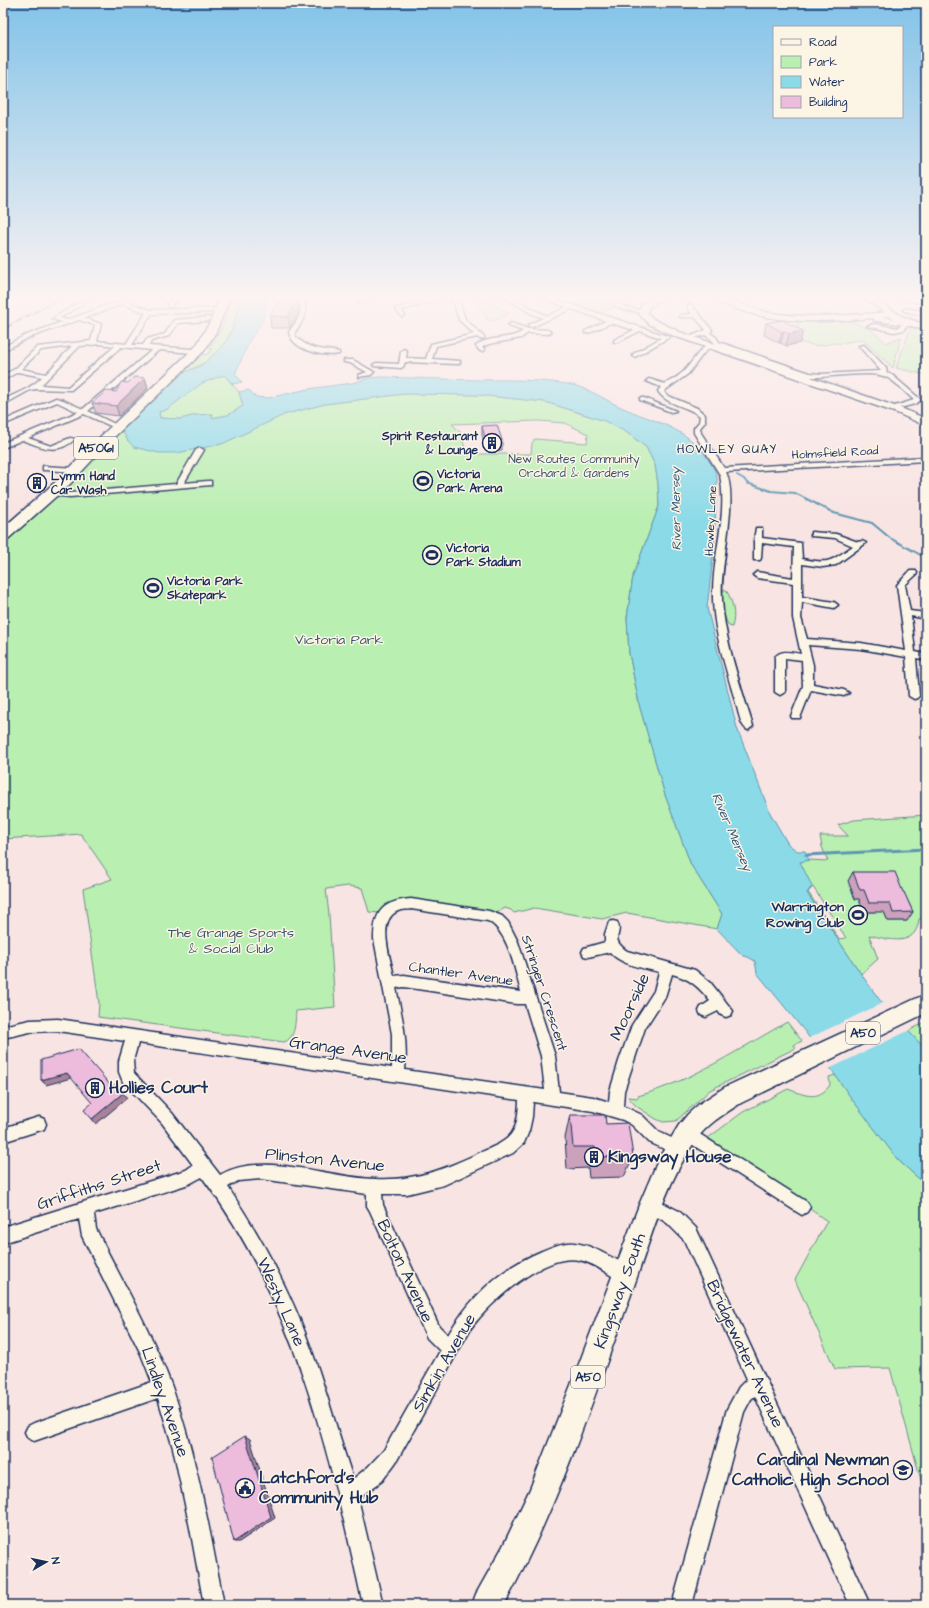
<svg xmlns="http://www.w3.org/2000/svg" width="929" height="1608" viewBox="0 0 929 1608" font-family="'Architects Daughter',sans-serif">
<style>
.green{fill:#b9efb1;stroke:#6a8f88;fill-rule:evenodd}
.water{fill:#8bdae8;stroke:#5e96b1}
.pier{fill:#f8e4e2}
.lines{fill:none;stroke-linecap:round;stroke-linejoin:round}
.stream-far1{stroke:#5e96b1;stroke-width:2}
.stream{stroke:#5e96b1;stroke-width:3}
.street-casing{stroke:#1b2f5e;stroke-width:3}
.secondary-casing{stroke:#1b2f5e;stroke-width:3}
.primary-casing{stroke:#1b2f5e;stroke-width:3}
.highway-casing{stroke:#1b2f5e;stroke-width:3}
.street{fill:#fcf5e5;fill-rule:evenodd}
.secondary{fill:#fcf5e5;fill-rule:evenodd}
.primary{fill:#fcf5e5;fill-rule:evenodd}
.highway{fill:#fcf5e5;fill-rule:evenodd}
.rail-casing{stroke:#1b2f5e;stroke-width:2.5}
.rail{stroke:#fcf5e5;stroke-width:1.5;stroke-dasharray:5;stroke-linecap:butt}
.wall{fill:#cca1bc;stroke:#1b2f5e}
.shaded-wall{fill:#a68399;stroke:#1b2f5e}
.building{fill:#edbbdb;stroke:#1b2f5e}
.labels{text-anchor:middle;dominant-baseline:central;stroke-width:3;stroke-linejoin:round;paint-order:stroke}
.far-poi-label{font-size:12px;font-weight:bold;fill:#1b2f5e;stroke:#fcf5e5;text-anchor:start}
.far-street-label{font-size:12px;fill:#1b2f5e;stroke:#fcf5e5}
.far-park-label{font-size:12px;fill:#3b556f;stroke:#fcf5e5}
.shield{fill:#fcf5e5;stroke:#5e6a86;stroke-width:1}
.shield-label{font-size:13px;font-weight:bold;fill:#1b2f5e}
.far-quarter-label{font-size:13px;letter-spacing:1px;fill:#1b2f5e;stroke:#fcf5e5}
.far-water-label{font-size:13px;font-style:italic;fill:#375a80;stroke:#fcf5e5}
.park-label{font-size:14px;fill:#3b556f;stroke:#fcf5e5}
.poi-label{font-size:14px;font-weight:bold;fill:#1b2f5e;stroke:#fcf5e5;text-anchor:end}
.street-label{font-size:14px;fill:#1b2f5e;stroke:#fcf5e5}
.near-street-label{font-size:17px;fill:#1b2f5e;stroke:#fcf5e5}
.near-poi-label{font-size:17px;font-weight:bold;fill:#1b2f5e;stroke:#fcf5e5;text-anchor:start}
</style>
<rect width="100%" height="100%" fill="#f8e4e2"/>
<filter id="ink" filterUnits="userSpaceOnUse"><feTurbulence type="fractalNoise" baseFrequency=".025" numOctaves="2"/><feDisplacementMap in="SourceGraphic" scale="8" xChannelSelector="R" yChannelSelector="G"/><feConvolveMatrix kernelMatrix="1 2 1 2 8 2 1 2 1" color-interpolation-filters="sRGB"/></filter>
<g filter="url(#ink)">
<!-- green -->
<path class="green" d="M232,297H240C232,339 223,358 182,373L202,354L206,355L212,349L208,348C221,336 227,315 232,297Z
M474,297H481L509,313L497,320L489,321Z
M564,297H596L615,307L597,313L556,300Z
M848,320L871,330L886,343L901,337L893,368L863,340L845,342L847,344L835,343L817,346L802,343L782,327L799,326L796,323L804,321Z
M912,324L926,327V375L896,368Z
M224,375L239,392L243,406L228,415L211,418L213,414L196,415L180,419L160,418L159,412L166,410L202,383Z
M404,394L478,395L545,402L605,421L626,432L646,447L655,465L658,484L659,506L633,576L627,618L629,653L639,704L665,795L691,865L722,914L717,929L627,913L602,919L534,908L514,913L511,910L505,908L495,914L402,899L394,902L379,913L369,912L362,888L348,886L326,889L329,915L335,1007L296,1011C295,1022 296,1038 284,1042L98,1017L99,1003L83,889L112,879L81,834L3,839V543L70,485L105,447H107L112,440L116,439L115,437L122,430L128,441L286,414L325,404ZM538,421L565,423L588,434L587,443L535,439L532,443L531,454H467L460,432L452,424Z
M724,589L726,590C733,601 736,614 732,627L729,626C723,616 719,601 724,589Z
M926,815V917L919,919C916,949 888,939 869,935L878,959L861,974L807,893L800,862L809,860L828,861L822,847L820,836H848L838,825L854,820ZM849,881L874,912H864L859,899H855ZM813,887L846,938L839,939L808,892ZM879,901L907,921H888Z
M787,1022L802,1041L794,1045L796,1048L710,1090L676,1121L663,1122L656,1119L636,1106L628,1097L638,1098V1096C692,1081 739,1049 787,1022Z
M926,1022V1050L908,1031Z
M835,1075L898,1160L926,1185V1367H919H926V1498L890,1368L835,1369L795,1280L827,1221L708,1138L743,1112L788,1089C804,1095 818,1102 830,1085L829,1077Z"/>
<!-- water -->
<path class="water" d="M240,297H266L263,320L250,340L235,374L242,382L233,384L224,375L202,383L166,410L159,412L160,418L180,419L196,415L213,414L212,418L228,415L243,406L239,392L249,390L256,397L268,398L308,389L352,383L370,378L381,377C413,378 444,379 475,380C507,380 541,379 572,385C590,389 605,400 621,407C654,422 687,427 708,459C711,465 716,470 717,478L714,548L707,608L737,728L770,813L788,844L797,851H805L809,860L800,862L812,886L807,893L861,974L879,999L926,1050V1185L898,1160L851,1098L806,1033L757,973L755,961L748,957L743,956L717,929L722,914L691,865L665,795L640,708L629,653L627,618L633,576L659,506L658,484L655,465L646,447L626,432L605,421L568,409L545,402L478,395L404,394L325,404L286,414L222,444L177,453H159L134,447L128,441L122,430L182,373L201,366L223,346L233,330Z"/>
<!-- pier -->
<path class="pier" d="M885,1002L910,1030L829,1069L807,1039Z"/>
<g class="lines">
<!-- stream-far1 -->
<path class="stream-far1" d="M737,475L744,479L747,483L771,491L795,493L834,513L872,523L890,538L926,558"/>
<!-- stream -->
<path class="stream" d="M806,855L926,849"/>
<!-- street casing -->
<g class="street-casing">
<path id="street" d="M88,297H95L60,318L67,320L130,297H138L128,302L150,310L222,308L225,310L222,312L151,314L132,345H143L147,339L165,334L174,320L208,317L211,319L208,321L178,323L169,336L151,341L149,346L192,349L195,351L192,353L159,350L88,411L119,426V428H115L84,414L28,438L51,446L70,438L75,439C57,456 42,447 22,440L3,448V443L78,412L57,402L3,425V421L56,398L63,400L83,409L152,350L121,347L71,390L36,389L30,390L3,405V400C17,393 32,388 42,377L18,372L3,380V375L15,369L37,347L91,341L95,325L79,320L28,338L3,351V347L24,336L62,322L52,319ZM123,304L146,313L126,344L97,341L101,324L84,318ZM100,344L115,346L68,387L41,385L80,346ZM72,346L46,374L21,369L41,350Z
M176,297H183L172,304L173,307H169L167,303Z
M287,297H295L303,301C310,313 302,322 295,332L296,337C310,350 322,349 339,352V354C323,357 292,350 289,332C295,323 304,314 299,303Z
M368,297H376L361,304L356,303Z
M440,297H455L460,304L465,319L484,337V339H480L477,337L436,346L432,359L460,361V363L458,364L405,362L403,367L401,368L374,366L373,365L376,363L399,364L401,351L404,349L407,351L406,358L426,359L431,344L474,334L459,320L454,304L450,298L401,310L405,315L402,317L395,309Z
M504,297C518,297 533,311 548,316L567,307L540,297H549L670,337L635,357L632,355L633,354L661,338L640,331L618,342H614V340L634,330L611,323L589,333H585V331L606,321L572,309L532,327H528V325L543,318L532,314Z
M598,297H605L625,307L645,311L642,313L622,309Z
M892,297H907L926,300V304Z
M688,305H692L712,330L710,333L716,337L719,342L810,373L821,374L881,371L859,346L864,345L886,368L887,373L892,375L921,400L915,404L892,410L891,409L895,406L914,400C906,393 897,383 888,378C875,369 828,378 809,377L716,345L711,339L705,335L687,340V338L706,330L695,317H680V315L692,314L688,309Z
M906,308L926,312V316L904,311L903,310Z
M909,322L911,323V325L905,327L904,330L894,332L867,326L874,324L898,328L901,325Z
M511,323L528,329L548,330L551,332L548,334L528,333L521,338L489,344L482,347L485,350L484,351H480L476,346C489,335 509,341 523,331L509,326L508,325Z
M707,345L712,346L703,354L688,374L664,391L666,395L697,408L705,415V422L700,428L701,433L724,468L926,457V461L726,472C739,501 719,565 722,599C724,639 741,687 753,726L748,730C740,727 738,708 735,700C726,669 712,626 713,593C713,554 728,514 720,475L694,433V428L699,422L700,416C688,406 666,405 658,391L661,387L646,381L649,379L665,384C672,380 678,377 684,371C692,363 697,352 707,345Z
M344,360H353L374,372L371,375L359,377V375L367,372L350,363L344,362Z
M640,398H644L676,411L671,412L640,400Z
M200,448L204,450L184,483L208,481H211V485L70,497L52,495L48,493L52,491L70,493L176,484L196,450Z
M43,466L76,468L80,470L76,472L46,470H43Z
M756,528H762V538L801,543L802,559C831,564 829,562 853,546L835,538L811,536V532L836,534L858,542L862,541L866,543L836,565L823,567L802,564V597L834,602L838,605L834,608L802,602L801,618L807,639L861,643L906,651L897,585L910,571H916L917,573L916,575L905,585L910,611L926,613V619L911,616L915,652L926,654V660L916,658L919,696L917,698L914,699L909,696L906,657L861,649L808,645L813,665V684L844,690L849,693L844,696L811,690L800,718H792L791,716L803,686L802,660L785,658V692L780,695L775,692V657C782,649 792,653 801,654L793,618V583L757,578L753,575L757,572L793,578L794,547L762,543L761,558L760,560H754V540Z
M411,899L489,911L502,916L508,922L518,942L555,1056L559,1092L593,1097L609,1102L610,1091L619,1061L632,1025L654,991L659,972C643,968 621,965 610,952L588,957L584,956L582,952L584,948L605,942V934L609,922L613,921L617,922C624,935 608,937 627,951L695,970L710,982L733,1011L731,1015L726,1017L721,1015L718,1011L706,1017L701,1015L699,1011L701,1007L710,1001C699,987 689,978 672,974L665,997L645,1028L624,1091L623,1106L642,1115L659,1132L682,1143L684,1148L682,1153L677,1155L649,1142L632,1125L623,1120L593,1111L533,1102L532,1117L529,1131L524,1143L513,1153L444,1185L407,1194H382L383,1205L439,1326L448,1335C470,1297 501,1268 542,1251C552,1247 563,1242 574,1243C585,1244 596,1249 605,1254C615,1259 630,1265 634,1275L632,1281L626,1283C610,1277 596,1263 579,1260C543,1253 491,1302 471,1328L396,1462L382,1481L358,1498L383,1605H363C331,1458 294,1299 202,1177L189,1184L94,1214L96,1229C122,1281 152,1332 172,1387C197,1458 210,1532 224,1605H204L190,1528L173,1448L158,1398L34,1441L28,1438L25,1432L28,1426L34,1423L152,1382L141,1354L82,1236L79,1219L3,1243V1227L186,1170L193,1165L162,1123L123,1082L119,1072V1061L125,1041L58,1031L30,1032L3,1038V1026L30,1020L58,1019L392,1068V1034L374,939C374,911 383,901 411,899ZM411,909L488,921C509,932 515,971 521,992L404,975L394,976C391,960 377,922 396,912C401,909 407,910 411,909ZM404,987L516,1004H525L541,1056L545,1090L405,1070C408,1040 402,1016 396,988ZM138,1043L519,1100C518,1138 509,1140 477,1154C442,1170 414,1181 375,1179C329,1178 260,1150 220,1175L172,1113L134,1073L133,1061ZM261,1179L367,1194V1206L370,1211L427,1338L440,1351L384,1450L368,1467L353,1479C334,1422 319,1362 294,1306C276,1265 253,1225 228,1187L238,1181Z
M39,1117L44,1119L46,1124L44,1129L3,1142V1128Z
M687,1126L807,1202L810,1207L807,1212L802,1215L797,1212L682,1138L680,1133L682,1128Z
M651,1197L679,1211L696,1228L870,1605H850L755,1396L751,1399L744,1412L692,1605H672L727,1409L739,1387L747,1379L684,1240L667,1223L646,1210L643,1205L646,1200Z"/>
</g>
<!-- secondary casing -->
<g class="secondary-casing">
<path id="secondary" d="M653,297H664L649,307L647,313L655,320L680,332L903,409L926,419V426L897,413L674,336L649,324L639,314C639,305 645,301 653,297Z
M711,297C732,297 750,310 771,313C810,319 851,315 891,312H894V316L882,317L912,322L916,324L912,326L877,321H874V318C827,322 778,325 734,308C726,305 717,302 711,297Z"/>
</g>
<!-- primary casing -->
<g class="primary-casing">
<path id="primary" d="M863,297H873L901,316L926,325V331L895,320Z
M926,994V1013L741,1103C724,1114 707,1124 695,1141C663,1188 648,1248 629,1300C592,1403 557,1509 504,1605H472L476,1594L503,1546L530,1489L571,1385L639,1205L659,1158L679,1125L688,1114L699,1104L725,1087Z"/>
</g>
<!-- highway casing -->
<g class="highway-casing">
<path id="highway" d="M220,297H230L216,332L204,351L112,439L70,484L8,539L3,540V528L60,478L104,433L196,346L210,322Z"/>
</g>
<!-- street -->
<use href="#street" class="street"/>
<!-- secondary -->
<use href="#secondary" class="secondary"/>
<!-- primary -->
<use href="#primary" class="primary"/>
<!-- highway -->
<use href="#highway" class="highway"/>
<!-- rail casing -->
<g class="rail-casing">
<path id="rail" d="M3,329L63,297"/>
</g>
<!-- rail -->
<use href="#rail" class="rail"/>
</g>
<!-- wall -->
<path class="wall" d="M297,300L299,311L290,328H271L270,316Z
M782,320L800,343L786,346L781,343H779L764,335L766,323Z
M145,378L148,388L119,416L96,413L92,403L116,392L128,383Z
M482,426L502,440V450L486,451L482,435Z
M853,872L903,892L913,912L907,921H888L884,912H863L859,899H855L848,881Z
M570,1115L606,1124L633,1156L624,1177L589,1178L588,1168L567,1169L565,1138Z"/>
<!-- shaded-wall -->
<path class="shaded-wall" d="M297,300L299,311L290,328L288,317Z
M784,331L781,343H779L782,332Z
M803,331L800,343L786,346L789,334Z
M145,378L148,388L119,416L116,406Z
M67,1073L71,1078L46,1085L41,1080Z
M123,1093L127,1098L96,1124L92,1119Z
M245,1436L250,1439L275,1518L239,1542H234Z"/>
<!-- building -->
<path class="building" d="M279,300H297L288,317L270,316Z
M782,320L803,331L789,334L784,331L782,332L766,323Z
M134,377L145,378L116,406L92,403L106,391L116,392L121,382L128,383Z
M497,425L502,440L486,441L482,426Z
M853,872H895L903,892H904L913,912L893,913L890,903H869L864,890H860Z
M79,1049L112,1087L115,1084L123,1093L92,1119L84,1110L92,1103L67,1073L41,1080V1060Z
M570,1115H605L606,1124L628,1123L633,1156L596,1157L595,1147H573Z
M245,1436L271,1517L234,1542L212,1457Z"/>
</g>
<!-- sky -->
<linearGradient id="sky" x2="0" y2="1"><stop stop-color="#83c3e8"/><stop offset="0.57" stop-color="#fcf3f2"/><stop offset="1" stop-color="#fcf3f2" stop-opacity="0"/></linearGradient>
<rect width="929" height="523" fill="url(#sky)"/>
<!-- icons -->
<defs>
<g id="building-ring" transform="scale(1)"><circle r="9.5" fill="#fcf5e5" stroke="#1b2f5e" stroke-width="1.5"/><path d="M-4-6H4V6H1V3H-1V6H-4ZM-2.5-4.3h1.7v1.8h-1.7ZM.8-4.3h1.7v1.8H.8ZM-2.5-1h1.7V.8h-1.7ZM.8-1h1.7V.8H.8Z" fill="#1b2f5e"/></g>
<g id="stadium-ring" transform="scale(1)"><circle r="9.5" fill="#fcf5e5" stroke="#1b2f5e" stroke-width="1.5"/><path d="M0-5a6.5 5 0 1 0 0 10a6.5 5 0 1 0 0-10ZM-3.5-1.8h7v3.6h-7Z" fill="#1b2f5e"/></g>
<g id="school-ring" transform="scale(1)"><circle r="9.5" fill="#fcf5e5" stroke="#1b2f5e" stroke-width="1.5"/><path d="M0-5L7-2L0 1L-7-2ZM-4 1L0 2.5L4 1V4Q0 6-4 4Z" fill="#1b2f5e"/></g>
<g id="civic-ring" transform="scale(1)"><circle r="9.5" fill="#fcf5e5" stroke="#1b2f5e" stroke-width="1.5"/><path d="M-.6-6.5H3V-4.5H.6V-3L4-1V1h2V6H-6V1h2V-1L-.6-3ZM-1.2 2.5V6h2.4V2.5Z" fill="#1b2f5e"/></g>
</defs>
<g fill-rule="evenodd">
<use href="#building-ring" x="492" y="443"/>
<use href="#stadium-ring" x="423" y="481"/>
<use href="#building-ring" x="37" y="483"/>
<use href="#stadium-ring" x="432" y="555"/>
<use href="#stadium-ring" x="153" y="588"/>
<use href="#stadium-ring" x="858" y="915"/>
<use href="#building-ring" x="95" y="1088"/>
<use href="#building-ring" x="594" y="1157"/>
<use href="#school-ring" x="903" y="1470"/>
<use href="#civic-ring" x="245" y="1488"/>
</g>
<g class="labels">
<!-- far-poi labels -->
<g class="far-poi-label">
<text x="478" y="436" text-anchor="end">Spirit Restaurant<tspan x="478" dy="14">&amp; Lounge</tspan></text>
<text x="437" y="474">Victoria<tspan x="437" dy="14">Park Arena</tspan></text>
<text x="51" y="476">Lymm Hand<tspan x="51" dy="14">Car Wash</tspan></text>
<text x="446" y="548">Victoria<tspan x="446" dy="14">Park Stadium</tspan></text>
<text x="167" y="581">Victoria Park<tspan x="167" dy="14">Skatepark</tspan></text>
</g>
<!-- far-street labels -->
<g class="far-street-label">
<text transform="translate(835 453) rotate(-3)">Holmsfield Road</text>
<text transform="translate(711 521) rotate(-87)">Howley Lane</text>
</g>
<!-- far-park labels -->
<g class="far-park-label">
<text x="574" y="459">New Routes Community<tspan x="574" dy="14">Orchard &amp; Gardens</tspan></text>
</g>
<!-- shield labels -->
<g class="shield">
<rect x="74" y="437" width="44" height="22" rx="3"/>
<rect x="846" y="1022" width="34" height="22" rx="3"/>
<rect x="571" y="1366" width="34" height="22" rx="3"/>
</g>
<g class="shield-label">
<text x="96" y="448">A5061</text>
<text x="863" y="1033">A50</text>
<text x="588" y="1377">A50</text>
</g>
<!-- far-quarter labels -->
<g class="far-quarter-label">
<text x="727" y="449">HOWLEY QUAY</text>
</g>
<!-- far-water labels -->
<g class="far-water-label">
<text transform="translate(676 509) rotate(-91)">River Mersey</text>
<text transform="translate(732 832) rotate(67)">River Mersey</text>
</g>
<!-- park labels -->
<g class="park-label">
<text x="339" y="640">Victoria Park</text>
<text x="231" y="933">The Grange Sports<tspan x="231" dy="16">&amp; Social Club</tspan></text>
</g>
<!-- poi labels -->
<g class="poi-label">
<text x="844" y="907">Warrington<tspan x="844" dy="16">Rowing Club</tspan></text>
</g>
<!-- street labels -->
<g class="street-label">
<text transform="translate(461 974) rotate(8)">Chantler Avenue</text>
<text transform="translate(544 993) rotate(72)">Stringer Crescent</text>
</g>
<!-- near-street labels -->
<g class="near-street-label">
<text transform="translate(630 1007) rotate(-65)">Moorside</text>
<text transform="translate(348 1050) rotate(8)">Grange Avenue</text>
<text transform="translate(325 1160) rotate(6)">Plinston Avenue</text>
<text transform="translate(99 1185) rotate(-18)">Griffiths Street</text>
<text transform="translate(405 1271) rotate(65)">Bolton Avenue</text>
<text transform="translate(620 1291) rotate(-70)">Kingsway South</text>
<text transform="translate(281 1302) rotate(66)">Westy Lane</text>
<text transform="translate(745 1354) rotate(65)">Bridgewater Avenue</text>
<text transform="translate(444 1363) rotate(-60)">Simkin Avenue</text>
<text transform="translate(165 1402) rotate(71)">Lindley Avenue</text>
</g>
<!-- near-poi labels -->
<g class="near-poi-label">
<text x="109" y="1088">Hollies Court</text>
<text x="608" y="1157">Kingsway House</text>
<text x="889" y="1460" text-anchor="end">Cardinal Newman<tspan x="889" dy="20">Catholic High School</tspan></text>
<text x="259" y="1478">Latchford's<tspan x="259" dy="20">Community Hub</tspan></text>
</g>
</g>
<!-- margin -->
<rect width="929" height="1608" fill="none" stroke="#fcf5e5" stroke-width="16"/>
<rect x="8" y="8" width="913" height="1592" fill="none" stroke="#1b2f5e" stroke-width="1.5" filter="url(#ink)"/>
<!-- legend -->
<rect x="773" y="26" width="130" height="92" fill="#fcf5e5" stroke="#a2a6af"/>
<rect x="781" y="39" width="20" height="6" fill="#fcf5e5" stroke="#a2a6af"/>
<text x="809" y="46" font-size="12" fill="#1b2f5e">Road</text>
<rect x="781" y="56" width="20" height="12" fill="#b9efb1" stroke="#a2a6af"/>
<text x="809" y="66" font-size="12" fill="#1b2f5e">Park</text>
<rect x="781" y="76" width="20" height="12" fill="#8bdae8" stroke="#a2a6af"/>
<text x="809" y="86" font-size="12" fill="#1b2f5e">Water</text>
<rect x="781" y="96" width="20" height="12" fill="#edbbdb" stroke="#a2a6af"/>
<text x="809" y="106" font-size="12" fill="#1b2f5e">Building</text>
<!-- north arrow -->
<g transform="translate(46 1562) rotate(81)" stroke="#fcf5e5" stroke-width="3" paint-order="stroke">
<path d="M0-3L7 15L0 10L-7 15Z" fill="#1b2f5e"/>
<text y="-6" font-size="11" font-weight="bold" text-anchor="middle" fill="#1b2f5e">N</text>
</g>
</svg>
